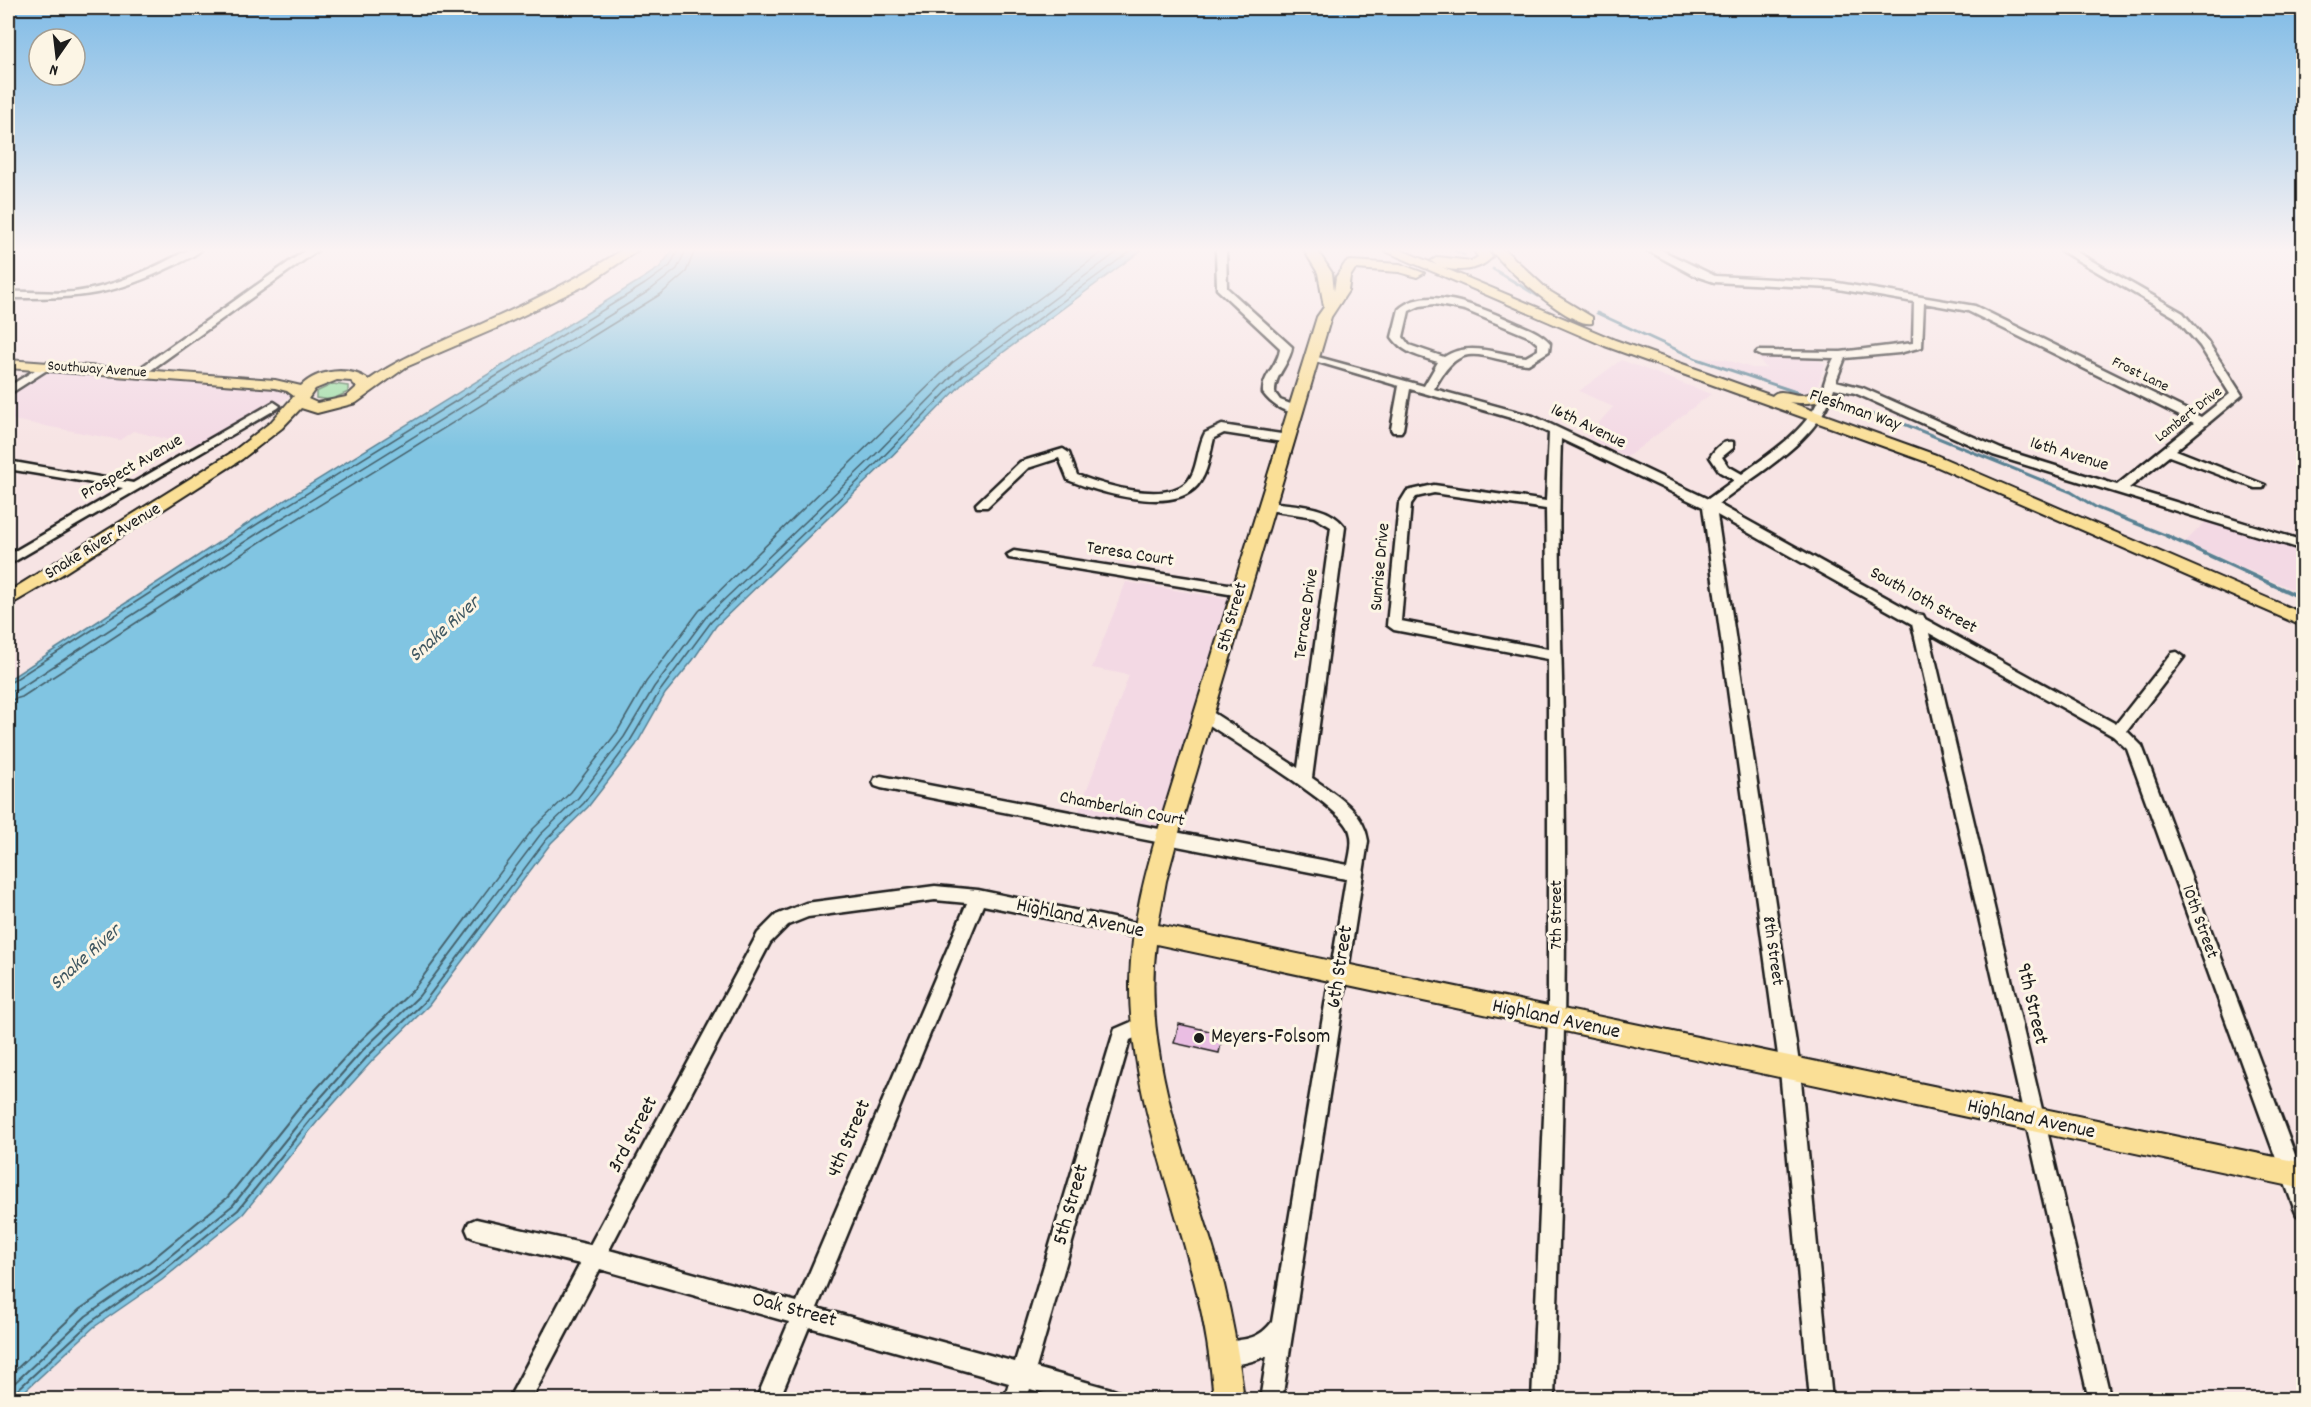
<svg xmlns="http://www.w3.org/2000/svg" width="2311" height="1407" viewBox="0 0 2311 1407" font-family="Dekko,sans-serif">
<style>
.built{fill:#f3d9e4}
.green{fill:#9fdea7;stroke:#5e7d62;stroke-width:1.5}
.water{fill:#81c5e2;stroke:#598193;stroke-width:1.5}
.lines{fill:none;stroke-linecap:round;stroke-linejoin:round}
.shore-far1{stroke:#44606b;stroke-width:1.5}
.shore{stroke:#44606b;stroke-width:2}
.stream-far1{stroke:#598193;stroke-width:3}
.stream{stroke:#598193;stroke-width:4}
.building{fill:#eabee3;stroke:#1c1c1c;stroke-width:1.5}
.minor-casing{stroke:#1c1c1c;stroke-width:5}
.major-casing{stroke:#1c1c1c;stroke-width:4}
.minor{fill:#fcf5e5;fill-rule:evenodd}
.major{fill:#fadf96;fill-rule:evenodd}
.poi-dot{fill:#1c1c1c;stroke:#fcf5e5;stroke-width:2}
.labels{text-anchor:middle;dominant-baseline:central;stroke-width:6;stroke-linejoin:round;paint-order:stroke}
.far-street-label{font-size:15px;fill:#1c1c1c;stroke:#fcf5e5}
.street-label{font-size:18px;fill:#1c1c1c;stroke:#fcf5e5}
.water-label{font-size:20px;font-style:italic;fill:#3f5761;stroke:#fcf5e5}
.near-street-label{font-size:21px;fill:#1c1c1c;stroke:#fcf5e5}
.near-poi-label{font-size:21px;fill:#1c1c1c;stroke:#fcf5e5;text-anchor:start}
</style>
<rect width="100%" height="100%" fill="#f7e4e4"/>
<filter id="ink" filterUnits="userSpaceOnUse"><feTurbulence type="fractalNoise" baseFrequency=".0167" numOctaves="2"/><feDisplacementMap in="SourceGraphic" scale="12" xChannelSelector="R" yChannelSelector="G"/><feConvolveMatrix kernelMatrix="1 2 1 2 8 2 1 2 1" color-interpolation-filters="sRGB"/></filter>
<g filter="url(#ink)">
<!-- built -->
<path class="built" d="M1812,357L1825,364L1816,390L1812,393L1800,395L1701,358L1724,359L1752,368H1766L1758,358Z
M1621,360L1711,394L1627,457L1586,437L1613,407L1579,391Z
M46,370L283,388L294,394L203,448L133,431L120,440L8,419V394Z
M2207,520L2303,551V594L2185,542Z
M1126,582L1229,599L1158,827L1079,811L1129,675L1092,668Z"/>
<!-- green -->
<path class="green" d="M333,384L348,386V392L331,400L316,398V392Z"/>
<!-- water -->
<path class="water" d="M673,250H1142L967,379L883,465L716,626L693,660L665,694L636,745L588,807L551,843L429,1005L373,1060L317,1122L243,1214L162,1280L94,1327L16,1399H8V680L256,518L642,279L659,268Z"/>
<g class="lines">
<!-- shore-far1 -->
<path class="shore-far1" d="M8,684L259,523L645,284L670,266L678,250
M8,692L17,690L263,530L649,291L677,269L686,250
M8,701L22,697L268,537L661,294L686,272L695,250
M470,913L533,829L571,792L617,732L646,682L699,611L952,363L1105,250
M481,913L540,835L578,798L624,737L654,687L706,617L874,456L958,370L1120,250
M491,913L546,840L584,803L630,741L660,691L711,622L879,461L963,375L1132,250"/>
<!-- shore -->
<path class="shore" d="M8,1377L80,1309L149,1262L227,1198L300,1107L357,1044L413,990L471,912
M8,1389L86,1316L154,1269L233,1205L307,1113L363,1050L419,996L482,912
M12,1400L14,1393L91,1322L158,1275L238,1210L312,1118L369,1055L425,1001L492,912"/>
<!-- stream-far1 -->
<path class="stream-far1" d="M1454,250L1464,255
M1493,269L1538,296
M1597,313L1697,359L1802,394
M1843,406L1904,424L2071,492L2097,508L2170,537"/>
<!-- stream -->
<path class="stream" d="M2167,536L2304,599"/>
</g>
<!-- building -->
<path class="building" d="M1179,1024L1223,1034L1219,1053L1174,1043Z"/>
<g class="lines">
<!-- minor casing -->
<g class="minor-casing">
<path id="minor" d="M188,250H201C191,259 176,264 164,270C105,298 71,298 8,298V292C30,291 52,294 74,292C114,287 152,269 188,250Z
M306,250H318L144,375H136V371Z
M1216,250H1226L1227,288L1292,347C1290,364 1274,375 1275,393L1280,400L1301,408V412C1286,415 1271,404 1263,393C1262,375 1279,365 1280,348L1217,289Z
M1647,250H1661L1715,276L1832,282L1975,306L2201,417L2230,394L2200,346L2175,317L2060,250H2073L2183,313L2208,342L2242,395L2176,450L2265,485L2263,488H2255L2169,456L2129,488L2304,541V550L1993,455L1855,393L1834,388C1819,442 1759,471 1718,504L1916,614L1923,615L1925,619L2116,724L2172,653L2177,652L2184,657L2127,731L2142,746L2304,1179V1218L2297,1215L2294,1208L2127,749L2113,736L1929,633L2111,1400H2089L1912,624L1717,515L1800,1070L1832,1400H1810L1780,1070L1703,507L1561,439C1556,575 1565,712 1565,849C1566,1033 1560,1216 1554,1400H1532L1548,1021V659L1394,630L1387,625L1399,504L1407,491L1434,485L1546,501L1549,433L1525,422L1410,389L1403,429L1401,432H1393L1391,429L1399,386L1308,359L1314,356L1424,386L1438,362C1419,356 1404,354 1392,337L1399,309C1427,283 1484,309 1514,322C1527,328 1540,332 1550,343L1549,351L1528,364C1480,360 1462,335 1434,389L1533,416L1708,499L1734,480L1720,472L1710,457C1715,449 1722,440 1733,442V448L1722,457L1728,466L1742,474C1767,455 1800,435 1815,407C1824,391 1825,374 1834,358L1762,356L1756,353L1758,351L1841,352L1913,343L1914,302L1832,288L1714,282L1693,275ZM1924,303L1968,311L2194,423L2117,485L2001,449L1863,388L1836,381L1845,358L1899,353L1922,347ZM1434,304L1465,310L1530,337L1538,344V350L1526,357C1498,355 1470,340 1444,357L1409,345L1403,337L1409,311L1420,306ZM1434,493L1546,509L1548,649L1401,621L1411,504L1416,497Z
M46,363L52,366L50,368L8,395V387Z
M274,402L280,406L278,408L8,565V555L123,488L8,469V461L133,483Z
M1222,425L1288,435L1294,439L1288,443L1224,433L1214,438C1210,453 1208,474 1197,486C1171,515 1098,492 1068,480L1059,458L1028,468L987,507H977L976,504L1020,462L1063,449L1069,453L1077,475C1103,485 1164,504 1187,482C1198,471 1197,447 1205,433Z
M1267,502C1292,505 1329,504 1345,527L1312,778C1335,794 1364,811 1368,841L1282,1400H1260L1267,1356C1252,1362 1231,1368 1216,1362L1213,1354L1216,1346C1240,1336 1254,1345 1272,1322L1346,879L881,788L875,786L873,782L875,778L881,776L1348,865C1350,854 1354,841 1349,829C1339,805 1226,737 1199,718L1196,714L1199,710H1209L1298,768L1331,527L1314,517L1262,509L1261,506L1262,503Z
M1014,551L1241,586L1248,591L1241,596L1009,558L1007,555Z
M935,886L978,890L1146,925L1152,927L1155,932L1152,937L1146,939L983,905L817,1308L1015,1362L1113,1035L1115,1029L1145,1016L1152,1018L1154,1024L1152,1030L1130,1040L1036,1368L1111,1389L1119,1392L1122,1400H1069L1030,1389L1026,1400H1004L1009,1383L809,1327L779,1400H756L789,1322L600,1269L531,1400H508L580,1264L476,1239L469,1236L466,1229L469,1222L476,1219L590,1245L758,933L776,915L806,903ZM935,900L967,903L797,1302L609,1250L770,943L788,925L808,917Z"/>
</g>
<!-- major casing -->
<g class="major-casing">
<path id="major" d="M622,250H638L588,284L497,328L406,367L356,403L317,413L301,408L282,428L242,459L61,575L8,606V592L231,453L271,422L294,396L287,391L275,388L8,368V360L275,380L301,386C317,369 350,366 369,380C406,354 447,340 488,321C535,300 579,278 622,250ZM337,380L351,381L357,387L346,397L317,403L308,399L315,389Z
M1304,250H1317L1332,273L1334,291L1336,277L1346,262L1351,261L1400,264L1424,273L1417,277L1399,272L1355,269L1350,277L1348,291L1331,317L1184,814L1166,881L1158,925L2304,1163V1189L1156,944C1141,1061 1194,1175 1224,1285C1232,1318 1238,1351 1242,1384L1244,1400H1214C1211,1362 1205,1324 1196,1288C1171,1187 1129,1088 1130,983C1131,925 1146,869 1163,814L1317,317L1324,307L1318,273Z
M1383,250H1401L1615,340L1772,396C1780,387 1792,396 1803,395C1813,394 1821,387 1831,390L1834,393C1823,404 1803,404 1789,402L1936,455L2304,614V627L1924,461L1605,346Z
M1474,250H1487L1492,257C1479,273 1446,274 1431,261L1438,257L1471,261L1478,257Z
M1491,250H1505L1549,291L1592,317V323C1571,328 1505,268 1491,250Z"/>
</g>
<!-- minor -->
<use href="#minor" class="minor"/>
<!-- major -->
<use href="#major" class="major"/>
</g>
</g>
<!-- sky -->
<linearGradient id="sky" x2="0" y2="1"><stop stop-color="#7fbbe6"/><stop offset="0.56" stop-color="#fbf3f3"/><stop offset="1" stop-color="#fbf3f3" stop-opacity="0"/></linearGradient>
<rect width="2311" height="447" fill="url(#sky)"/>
<!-- markers -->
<circle class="poi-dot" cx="1199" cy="1038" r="6"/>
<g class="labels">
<!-- far-street labels -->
<g class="far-street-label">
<text transform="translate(97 370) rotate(4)">Southway Avenue</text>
<text transform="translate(2140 375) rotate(26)">Frost Lane</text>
<text transform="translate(2189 415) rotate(-38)">Lambert Drive</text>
</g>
<!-- street labels -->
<g class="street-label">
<text transform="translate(1855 411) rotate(19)">Fleshman Way</text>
<text transform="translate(1588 427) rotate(26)">16th Avenue</text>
<text transform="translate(2069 455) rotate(17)">16th Avenue</text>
<text transform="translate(132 468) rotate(-30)">Prospect Avenue</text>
<text transform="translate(103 542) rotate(-31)">Snake River Avenue</text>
<text transform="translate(1130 555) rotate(9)">Teresa Court</text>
<text transform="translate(1381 567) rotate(-85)">Sunrise Drive</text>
<text transform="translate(1923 601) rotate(29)">South 10th Street</text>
<text transform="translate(1307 614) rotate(-82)">Terrace Drive</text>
<text transform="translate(1233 617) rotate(-74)">5th Street</text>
<text transform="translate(1122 810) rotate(11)">Chamberlain Court</text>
<text transform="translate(1557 915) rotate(-90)">7th Street</text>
<text transform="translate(2199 922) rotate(70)">10th Street</text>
<text transform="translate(1772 951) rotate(82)">8th Street</text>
</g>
<!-- water labels -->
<g class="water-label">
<text transform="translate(445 630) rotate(-42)">Snake River</text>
<text transform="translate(86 958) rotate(-42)">Snake River</text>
</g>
<!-- near-street labels -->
<g class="near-street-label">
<text transform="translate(1080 919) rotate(12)">Highland Avenue</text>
<text transform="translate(1341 967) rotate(-81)">6th Street</text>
<text transform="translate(2031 1004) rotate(77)">9th Street</text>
<text transform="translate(1556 1020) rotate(12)">Highland Avenue</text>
<text transform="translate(2031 1120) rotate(12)">Highland Avenue</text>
<text transform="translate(634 1135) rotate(-62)">3rd Street</text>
<text transform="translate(850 1139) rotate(-67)">4th Street</text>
<text transform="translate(1072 1205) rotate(-74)">5th Street</text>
<text transform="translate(794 1311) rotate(15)">Oak Street</text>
</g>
<!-- near-poi labels -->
<g class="near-poi-label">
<text x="1211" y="1038">Meyers-Folsom</text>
</g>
</g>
<!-- margin -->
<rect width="2311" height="1407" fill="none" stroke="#fcf5e5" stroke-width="30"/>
<rect x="15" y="15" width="2281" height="1377" fill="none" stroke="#1c1c1c" stroke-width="2" filter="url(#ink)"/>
<!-- north arrow -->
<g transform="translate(57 57) rotate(194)"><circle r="28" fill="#fcf5e5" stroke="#a29e95" stroke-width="1.5"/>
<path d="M0-4.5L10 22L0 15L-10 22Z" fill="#1c1c1c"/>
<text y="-9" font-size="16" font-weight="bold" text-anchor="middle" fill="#1c1c1c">N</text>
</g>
</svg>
